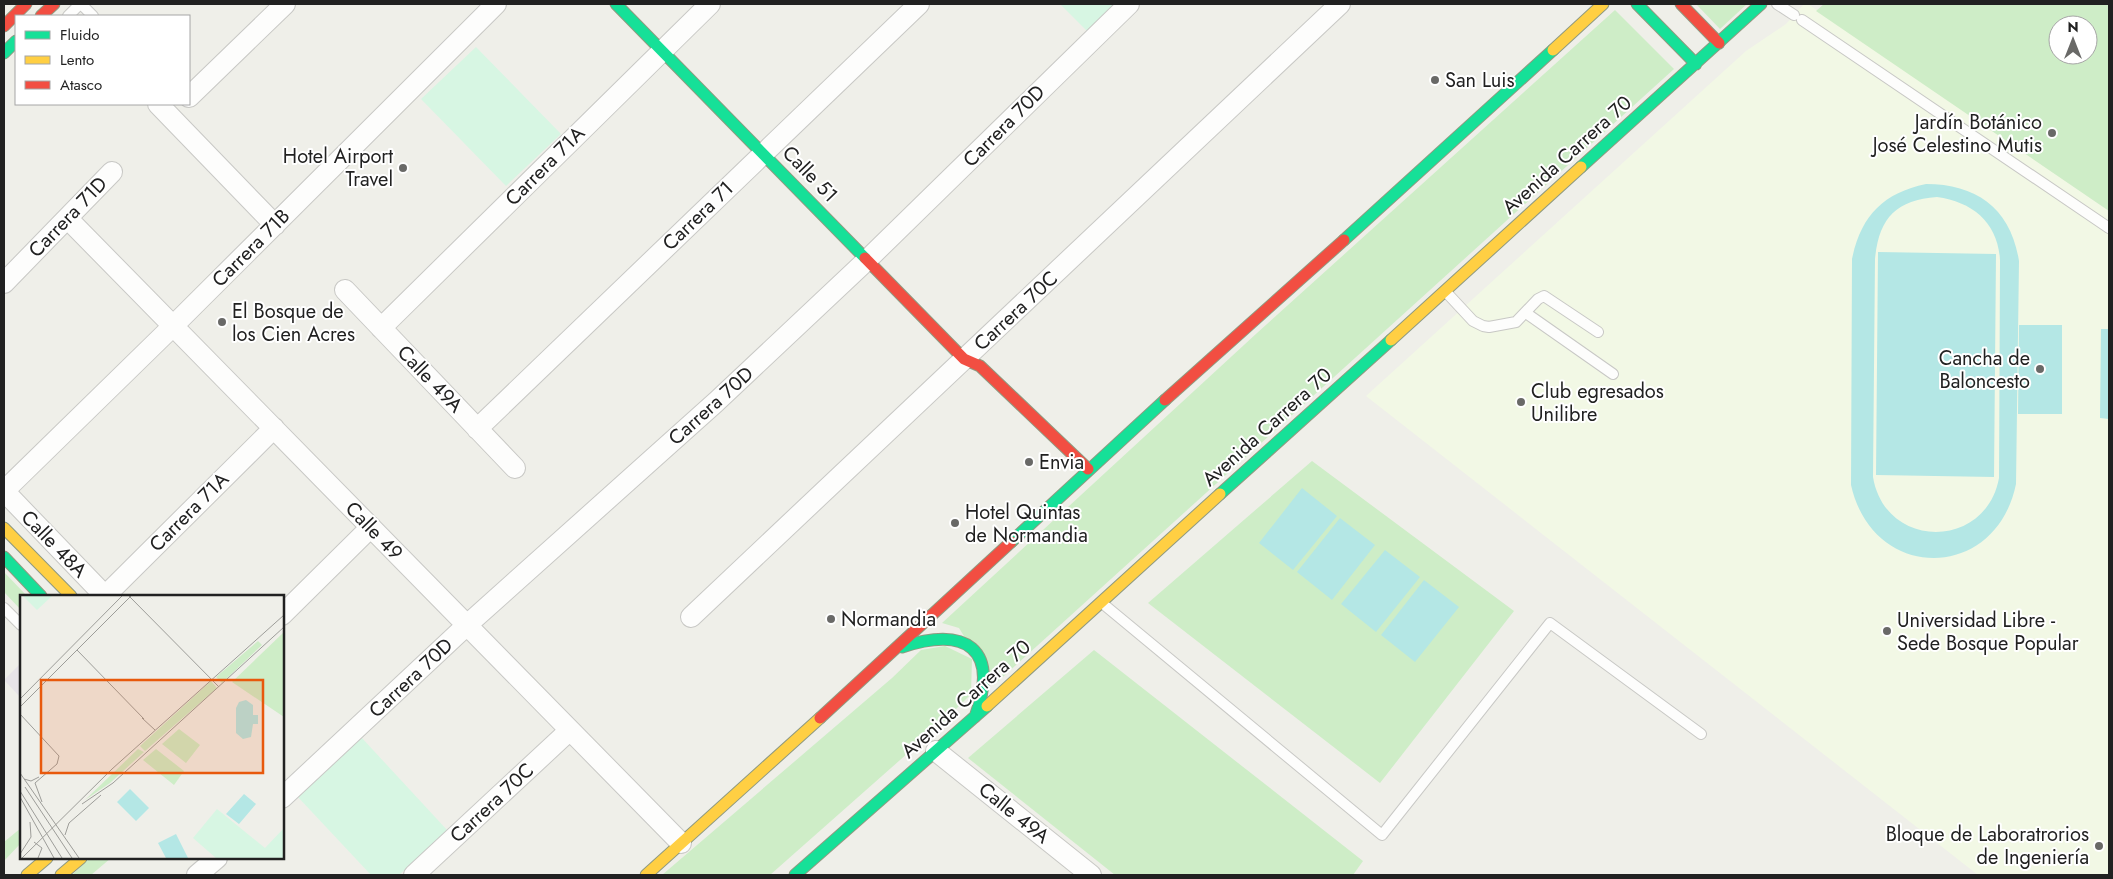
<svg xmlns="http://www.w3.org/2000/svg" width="2113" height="879" viewBox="0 0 2113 879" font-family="Jost,sans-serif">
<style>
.education{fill:#f2f8e5}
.grass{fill:#ceedc7;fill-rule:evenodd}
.park{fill:#d7f6e3}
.pitch{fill:#b4e7e5;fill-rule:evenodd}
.plaza{fill:#e7e4e8}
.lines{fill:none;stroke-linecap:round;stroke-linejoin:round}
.lane-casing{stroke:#c8c8c5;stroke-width:12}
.street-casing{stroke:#c8c8c5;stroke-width:22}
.fast-casing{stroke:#8f9a80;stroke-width:13}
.slow-casing{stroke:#8f9a80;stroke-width:13}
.jam-casing{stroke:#8f9a80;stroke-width:13}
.lane{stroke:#fdfdfc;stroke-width:10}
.street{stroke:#fdfdfc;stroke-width:20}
.fast{stroke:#16e098;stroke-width:11}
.slow{stroke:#ffcf43;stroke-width:11}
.jam{stroke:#f24e42;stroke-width:11}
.poi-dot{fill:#696967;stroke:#fff;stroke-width:2}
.labels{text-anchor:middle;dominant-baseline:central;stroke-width:4;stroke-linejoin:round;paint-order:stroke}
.poi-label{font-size:20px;fill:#212121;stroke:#fff;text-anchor:start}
.street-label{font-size:20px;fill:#212121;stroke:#fff}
.inset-road{fill:none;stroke:#9d9d99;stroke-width:1}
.view{fill:#e8590c;fill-opacity:0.15;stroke:#e8590c;stroke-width:2.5}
.inset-edge{fill:none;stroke:#212121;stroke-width:2.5}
</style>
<rect width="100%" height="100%" fill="#efefe9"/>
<!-- education -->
<path class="education" d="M1804,4H1808L2109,211V875H1978L1366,396L1746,51L1786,24Z"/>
<!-- grass -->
<path class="grass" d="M1696,4H1747L1720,29Z
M1824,4H2109V211L1816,11ZM2058,25H2088V55H2058Z
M1615,10L1674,69L994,685L959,628L942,623L1257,333Z
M1312,461L1514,611L1380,783L1148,603Z
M4,572L27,596H21V610L4,592Z
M945,646L972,659L971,694L943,722L770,875H662L892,678L921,650Z
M1094,650L1363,861L1353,875H1115L968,758Z
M21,828V843L4,861V842Z
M90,858H111L91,875H72Z"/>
<!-- park -->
<path class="park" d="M1060,4H1126L1092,36Z
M476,47L561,134L506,186L421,99Z
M361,737L448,831L399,875H371L297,796Z"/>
<!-- pitch -->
<path class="pitch" d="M1926,184C1977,184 2011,209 2019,261L2016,484C1996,582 1873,583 1851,485L1852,259C1861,216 1883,193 1926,184ZM1937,197C1973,202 1998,223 2000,260L1999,478C1986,550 1885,550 1873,477L1875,259C1879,218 1896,200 1937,197Z
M1878,252L1996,254L1994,477L1876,475Z
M2019,325H2062V414H2018Z
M2101,329H2109V419L2100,418Z
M1302,488L1337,516L1293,570L1259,543Z
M1340,518L1375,545L1332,600L1297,572Z
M1385,550L1420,577L1376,632L1341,604Z
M1424,580L1459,607L1415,662L1381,635Z"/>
<!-- plaza -->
<path class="plaza" d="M21,663V698L4,680Z"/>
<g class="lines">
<!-- lane casing -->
<g class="lane-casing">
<path id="lane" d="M81,4L93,16
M1777,4L1794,15
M68,16L80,4
M1802,20L2109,228
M1446,292L1473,321L1483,326L1489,327L1516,322L1538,299L1544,296L1598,332
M1526,313L1613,374
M1102,603L1382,835L1550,623L1701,734
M4,608L21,625"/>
</g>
<!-- street casing -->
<g class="street-casing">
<path id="street" d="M189,97L285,4
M158,104L275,225
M68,219L681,843
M4,283L112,172
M345,290L515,468
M381,328L710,4
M477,429L919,4
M4,491L173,326L496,4
M4,491L105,596
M105,596L274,428
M282,615L371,527
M691,617L1340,4
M936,751L1091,875
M282,798L467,625L716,402L867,260L1129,4
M197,875L217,858
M414,875L570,730"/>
</g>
<!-- fast casing -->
<g class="fast-casing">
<path id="fast" d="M616,4L865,258
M1637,4L1696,64
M4,53L16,41
M1581,167L1761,4
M1344,240L1553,50
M1220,494L1391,340
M1011,542L1165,400
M4,557L41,596
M902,647C966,626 1000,648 975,717
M795,875L987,706"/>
</g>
<!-- slow casing -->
<g class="slow-casing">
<path id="slow" d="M1553,50L1603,4
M1391,340L1581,167
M4,528L71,596
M987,706L1220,494
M27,875L47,858
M61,875L81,858
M646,875L820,718"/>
</g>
<!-- jam casing -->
<g class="jam-casing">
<path id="jam" d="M1681,4L1719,43
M41,16L54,4
M4,26L26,4
M865,258L964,359L980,366L1088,469
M1165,400L1344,240
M820,718L1011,542"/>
</g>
<!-- lane -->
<use href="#lane" class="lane"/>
<!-- street -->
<use href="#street" class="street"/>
<!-- fast -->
<use href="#fast" class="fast"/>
<!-- slow -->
<use href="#slow" class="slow"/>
<!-- jam -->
<use href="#jam" class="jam"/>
</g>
<!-- markers -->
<g class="poi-dot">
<circle cx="1435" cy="80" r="5"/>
<circle cx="2052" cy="133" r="5"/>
<circle cx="403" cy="168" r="5"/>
<circle cx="222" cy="322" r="5"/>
<circle cx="2040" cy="369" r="5"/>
<circle cx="1521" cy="402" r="5"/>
<circle cx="1029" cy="462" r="5"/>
<circle cx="955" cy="523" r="5"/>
<circle cx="831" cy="619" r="5"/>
<circle cx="1887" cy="631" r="5"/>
<circle cx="2099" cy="846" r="5"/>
</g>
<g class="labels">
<!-- poi labels -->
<g class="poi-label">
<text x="1445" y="80">San Luis</text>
<text x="2042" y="122" text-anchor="end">Jardín Botánico<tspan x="2042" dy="23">José Celestino Mutis</tspan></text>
<text x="393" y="156" text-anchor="end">Hotel Airport<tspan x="393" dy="23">Travel</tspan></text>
<text x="232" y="311">El Bosque de<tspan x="232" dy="23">los Cien Acres</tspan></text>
<text x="2030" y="358" text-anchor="end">Cancha de<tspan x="2030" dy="23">Baloncesto</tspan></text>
<text x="1531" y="391">Club egresados<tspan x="1531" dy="23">Unilibre</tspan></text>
<text x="1039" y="462">Envia</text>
<text x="965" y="512">Hotel Quintas<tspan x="965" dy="23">de Normandia</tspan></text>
<text x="841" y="619">Normandia</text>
<text x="1897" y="620">Universidad Libre -<tspan x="1897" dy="23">Sede Bosque Popular</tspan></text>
<text x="2089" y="834" text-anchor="end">Bloque de Laboratrorios<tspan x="2089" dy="23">de Ingeniería</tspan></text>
</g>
<!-- street labels -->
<g class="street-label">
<text transform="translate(1004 126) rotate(-45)">Carrera 70D</text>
<text transform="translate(1567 155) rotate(-42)">Avenida Carrera 70</text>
<text transform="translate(545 166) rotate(-45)">Carrera 71A</text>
<text transform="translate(810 174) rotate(46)">Calle 51</text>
<text transform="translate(698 216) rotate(-44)">Carrera 71</text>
<text transform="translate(68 217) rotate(-46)">Carrera 71D</text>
<text transform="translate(251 248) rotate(-45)">Carrera 71B</text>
<text transform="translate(1016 311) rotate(-43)">Carrera 70C</text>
<text transform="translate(430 379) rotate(46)">Calle 49A</text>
<text transform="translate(711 406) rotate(-42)">Carrera 70D</text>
<text transform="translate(1267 427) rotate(-42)">Avenida Carrera 70</text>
<text transform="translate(189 512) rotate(-45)">Carrera 71A</text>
<text transform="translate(374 531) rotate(46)">Calle 49</text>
<text transform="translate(54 544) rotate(46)">Calle 48A</text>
<text transform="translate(411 678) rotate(-43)">Carrera 70D</text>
<text transform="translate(966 699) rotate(-42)">Avenida Carrera 70</text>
<text transform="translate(492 803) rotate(-43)">Carrera 70C</text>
<text transform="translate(1014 813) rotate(39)">Calle 49A</text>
</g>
</g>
<!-- overview -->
<g transform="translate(20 595)">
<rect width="264" height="264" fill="#efefe9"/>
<path d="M264,37V122L212,87ZM238,46L242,50L202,88L196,82ZM191,86L197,93L125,156L120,151ZM159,134L180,150L166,168L142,149ZM118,154L124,157L90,188L65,205ZM136,154L164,176L154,190L123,165Z" fill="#ceedc7"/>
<path d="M3,1H32L17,15ZM197,214L245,253L264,233V263H196L173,243Z" fill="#d7f6e3"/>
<path d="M226,105L233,110V120H238V129H233L231,142L223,144L216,138V113L219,107ZM110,194L129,213L116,226L97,207ZM224,199L236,209L219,229L206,219ZM156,239L168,263H146L138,248Z" fill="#b4e7e5"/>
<path class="inset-road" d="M109,1L199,92M57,55L124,124M0,104L102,1M0,112L111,1M0,119L39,161L37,169L15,188L22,207M122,123L135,135M0,178L59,263M4,184L11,186L19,182M5,192L52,263M0,196L42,263M0,202L34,263M62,209L93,188L264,32M45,240L49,228L81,200M14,247L22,253L18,263M0,259L11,242L10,227M2,263L92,174L264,20"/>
<path class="view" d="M21,85H243V178H21Z"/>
<rect width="264" height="264" class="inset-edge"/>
</g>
<!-- border -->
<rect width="2113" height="879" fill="none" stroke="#212121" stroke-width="10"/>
<!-- legend -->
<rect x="15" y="15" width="175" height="90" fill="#ffffff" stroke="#a6a6a6"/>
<rect x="25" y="31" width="25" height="8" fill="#16e098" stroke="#a6a6a6"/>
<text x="60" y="40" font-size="15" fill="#212121">Fluido</text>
<rect x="25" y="56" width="25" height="8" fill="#ffcf43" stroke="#a6a6a6"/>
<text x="60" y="65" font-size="15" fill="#212121">Lento</text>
<rect x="25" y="81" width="25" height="8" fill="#f24e42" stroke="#a6a6a6"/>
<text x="60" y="90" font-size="15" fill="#212121">Atasco</text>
<!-- north arrow -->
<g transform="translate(2073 40)"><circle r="24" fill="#ffffff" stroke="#a6a6a6"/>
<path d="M0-4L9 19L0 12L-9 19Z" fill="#696967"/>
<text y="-8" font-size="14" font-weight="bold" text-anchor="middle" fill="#212121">N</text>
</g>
</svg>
